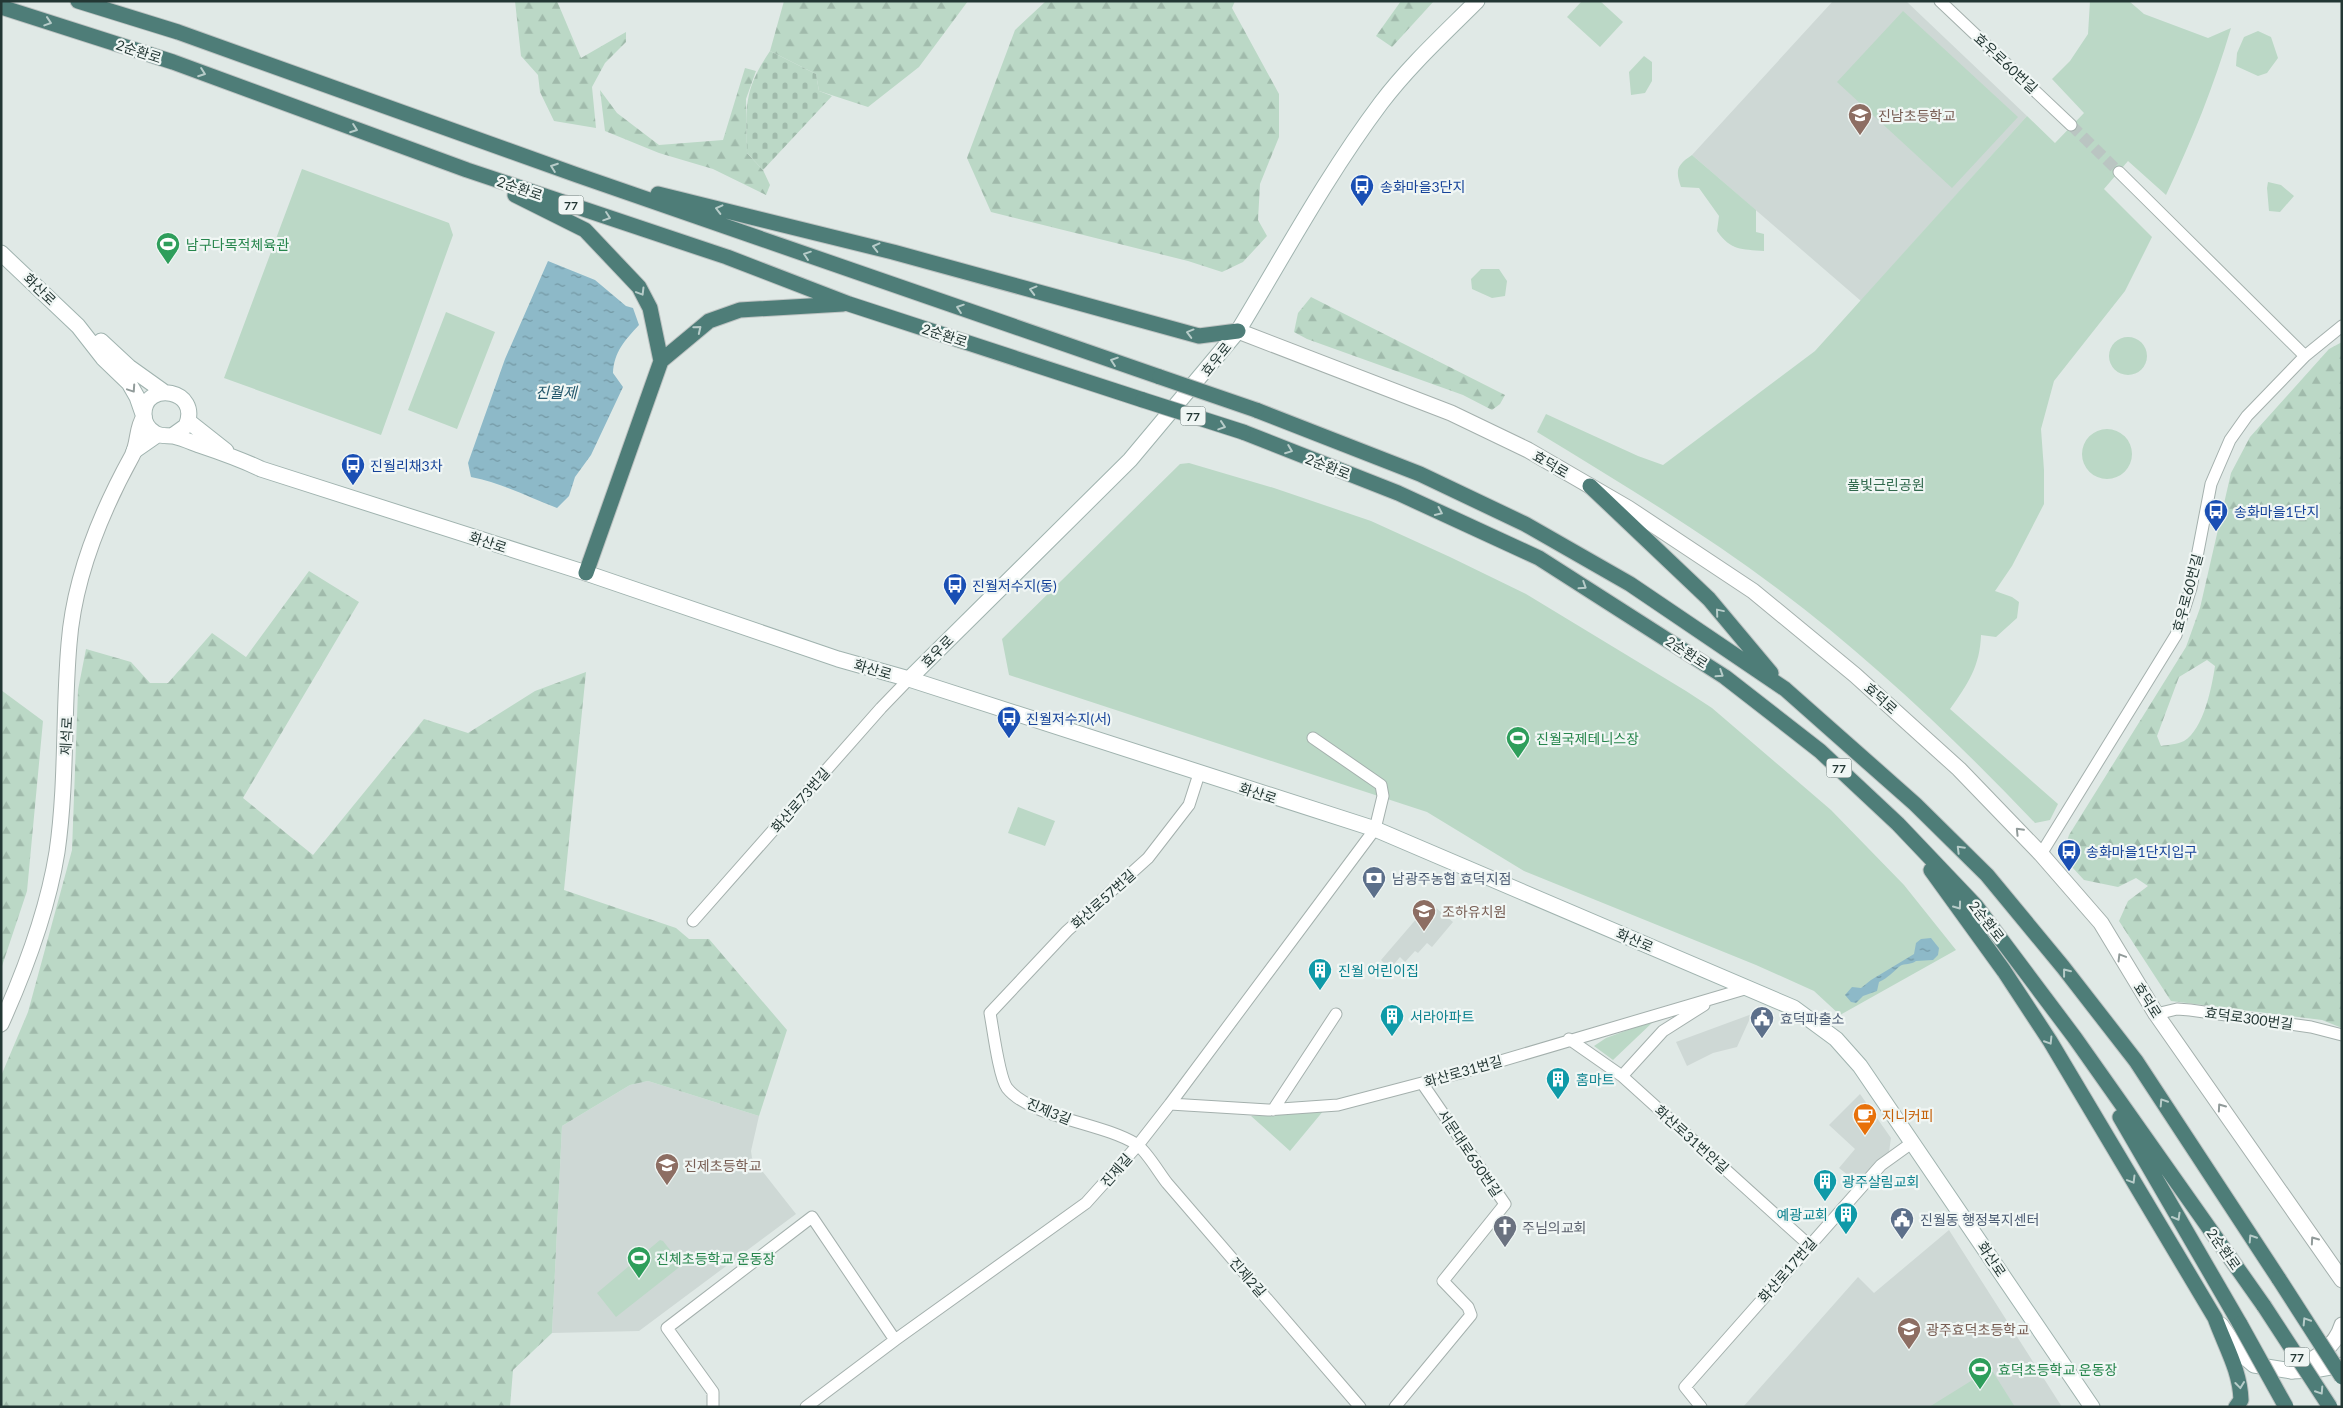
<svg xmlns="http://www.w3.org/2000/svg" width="2343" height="1408" viewBox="0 0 2343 1408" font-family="Lato,'Noto Sans KR',sans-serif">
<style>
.built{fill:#ced8d5}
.forest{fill:url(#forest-firs);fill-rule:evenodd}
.cemetery{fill:url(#cemetery-stones)}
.park{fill:#bbd8c6}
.water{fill:url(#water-ripples)}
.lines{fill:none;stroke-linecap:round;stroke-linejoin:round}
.minor-tunnel{stroke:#bac5c2;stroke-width:11;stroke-dasharray:11 5.5;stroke-linecap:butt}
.minor-casing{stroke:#a4b0ad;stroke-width:13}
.tertiary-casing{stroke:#a4b0ad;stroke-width:17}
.secondary-casing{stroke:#a0b3af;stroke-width:17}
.trunk-casing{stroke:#bdc3c2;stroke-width:17}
.minor{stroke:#fff;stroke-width:11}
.tertiary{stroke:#fff;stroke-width:15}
.secondary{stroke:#fff;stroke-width:15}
.trunk{stroke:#4e7d78;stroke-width:15}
.trunk-bridge-casing{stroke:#bdc3c2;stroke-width:17;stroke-linecap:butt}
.trunk-bridge{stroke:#4e7d78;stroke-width:15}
.oneway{stroke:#b7ccc9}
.oneway2{stroke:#919b9a}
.labels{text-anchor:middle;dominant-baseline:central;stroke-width:4.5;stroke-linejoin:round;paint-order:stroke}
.shield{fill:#f0f6f4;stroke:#60706e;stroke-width:1}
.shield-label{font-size:12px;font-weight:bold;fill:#233734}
.street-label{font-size:14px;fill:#233734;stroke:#f0f6f4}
.education-label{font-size:14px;fill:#785e54;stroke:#f0f6f4;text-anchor:start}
.transit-label{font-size:14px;fill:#164399;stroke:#f0f6f4;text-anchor:start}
.leisure-label{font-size:14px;fill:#27864d;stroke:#f0f6f4;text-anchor:start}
.park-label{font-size:14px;fill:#31694d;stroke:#f0f6f4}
.service-label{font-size:14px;fill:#4e5e75;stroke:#f0f6f4;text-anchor:start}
.culture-label{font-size:14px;fill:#0d838f;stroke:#f0f6f4;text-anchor:start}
.food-label{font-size:14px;fill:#c56008;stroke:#f0f6f4;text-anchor:start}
.worship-label{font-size:14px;fill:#5b616d;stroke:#f0f6f4;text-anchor:start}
.water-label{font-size:15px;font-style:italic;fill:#24586c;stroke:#f0f6f4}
</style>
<defs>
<pattern id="forest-firs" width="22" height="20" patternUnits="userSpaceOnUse" patternTransform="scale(1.25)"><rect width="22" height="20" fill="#bbd8c6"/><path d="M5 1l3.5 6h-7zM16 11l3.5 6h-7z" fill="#a0baab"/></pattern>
<pattern id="cemetery-stones" width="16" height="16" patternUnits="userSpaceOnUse" patternTransform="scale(1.25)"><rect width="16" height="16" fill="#bbd8c6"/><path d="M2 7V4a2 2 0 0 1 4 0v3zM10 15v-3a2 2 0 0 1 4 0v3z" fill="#a0baab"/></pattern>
<pattern id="water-ripples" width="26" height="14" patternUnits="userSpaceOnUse" patternTransform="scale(1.25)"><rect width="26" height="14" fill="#8db9c8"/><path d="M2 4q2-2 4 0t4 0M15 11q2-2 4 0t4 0" fill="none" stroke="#7397a3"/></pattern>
</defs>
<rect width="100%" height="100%" fill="#e0e9e6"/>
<!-- built -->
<path class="built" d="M1833,1H1906L2027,116L1861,301L1692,155Z
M1430,903L1453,922L1432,947L1427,943L1418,953L1415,951L1405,962L1400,957L1390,969L1381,960Z
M1752,1014L1737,1047L1713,1053L1687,1066L1676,1042Z
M648,1081L759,1116L751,1151L752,1158L796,1214L639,1331L552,1333L562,1126L630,1085Z
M1860,1094L1891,1138L1889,1152L1858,1183L1839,1168L1855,1149L1829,1125Z
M1949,1230L2062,1407H1743L1858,1277L1874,1293Z"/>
<!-- forest -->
<path class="forest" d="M515,1H557L581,58L626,32V42L605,63L592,87L596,128L554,121L540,92L538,75L521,56Z
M784,1H968L919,67L868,107L819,91L816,74L770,51Z
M1046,1H1235L1232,8L1279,94V137L1260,184L1258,220L1267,236L1243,262L1222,272L1188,261L991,212L967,158L1015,30Z
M1401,1H1434L1392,47L1376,36Z
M745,68L756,71L746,99L747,153L763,170L770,185L766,195L713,169L659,153L605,131L600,90L617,113L659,145L723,140Z
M1311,297L1505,395L1500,404L1492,410L1463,395L1307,339L1294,332L1298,313Z
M2342,342V1028L2322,1020L2171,1001L2119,921L2128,901L2148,886L2136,878L2118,887L2084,880L2062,856L2069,835L2186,647L2200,608L2231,473L2250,437L2329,349ZM2207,660L2215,666C2212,686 2204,729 2184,741C2178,744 2168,745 2161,746L2157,736L2179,677Z
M309,571L359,602L243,798L313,855L424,719L468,733L535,691L586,672L564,890L676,928L689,939H709L787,1030L759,1116L648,1081L630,1085L562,1126L552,1333L513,1370L510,1407H1V1076L28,1012L72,850L78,690L86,649L131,662L150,683H168L212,633L246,657Z
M1,690L43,721L27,891L1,969Z"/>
<!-- cemetery -->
<path class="cemetery" d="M770,51L816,74L819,91L832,96L763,170L747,153C746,107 743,91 770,51Z"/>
<!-- park -->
<path class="park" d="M1582,1H1600L1623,22L1600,47L1567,17Z
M2090,1H2129L2144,14L2208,38L2231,28C2214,86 2192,140 2166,195L2128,161L2104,189L2152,237L2125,291L2054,381L2041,429L2044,470V504L2012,566L1995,591L2012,597L2019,602L2017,618L1996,637L1981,635C1980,666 1968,684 1950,709L2058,804L2050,820L2035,823C1955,739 1871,659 1778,589C1701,531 1619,482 1537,432L1546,414L1638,456L1663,465L1815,351L2027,116L2055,143L2084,113L2052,79L2070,61L2088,34Z
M1903,11L2018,117L1952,188L1837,82Z
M2258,31L2271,37L2278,58L2267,73L2258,76L2236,66L2237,53L2244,37Z
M1644,56L1652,62V81L1645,93L1631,95L1629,72Z
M1692,155L1756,210V232L1764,234V251C1741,249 1731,251 1717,231L1719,216L1699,188L1681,187C1675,170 1677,165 1692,155Z
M302,169L449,223L453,235L381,435L224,378Z
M2268,182L2281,185L2294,196L2280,212L2269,211L2267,188Z
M1481,269H1499L1507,281L1505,296L1492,298L1472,289L1471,279Z
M446,312L495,332L457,429L408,410Z
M2109 356a19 19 0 1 1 38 0a19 19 0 1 1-38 0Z
M2082 454a25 25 0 1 1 50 0a25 25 0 1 1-50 0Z
M1189,463L1274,488L1371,521L1450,557L1526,594L1686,691L1712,708L1831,810L1904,885L1956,950L1840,1015L1814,991L1756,965L1524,871L1427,812L1009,675L1002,639L1180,464Z
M1018,807L1055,821L1045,846L1008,833Z
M1655,1020L1613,1060L1594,1046L1606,1038Z
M1324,1110L1290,1151L1251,1116L1315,1112Z
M660,1240L663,1241L682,1265L616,1317L597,1293Z
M1987,1371L1993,1372L2015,1407H1929Z"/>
<!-- water -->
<path class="water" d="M548,261L595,280L626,306L633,308L639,325C625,340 614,352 613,373L623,387L591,455L575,477L569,496L557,508C528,497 502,483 471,477L468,463L505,359Z
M1931,938L1939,948L1938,955L1933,960L1916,961C1911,965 1905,963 1900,966C1892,973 1889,977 1879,982L1877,991L1863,996L1856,1003L1851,1002L1845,995L1852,987L1861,988L1871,980L1914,954L1916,943L1921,939Z"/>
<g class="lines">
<!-- minor-tunnel -->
<path class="minor-tunnel" d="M2071,125L2119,172"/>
<!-- minor casing -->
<g class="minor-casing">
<path id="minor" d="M1940,1L2071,125
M2119,172L2305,356
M1199,774L1189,805L1148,858L1067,931L990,1013C993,1029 999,1077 1007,1088C1031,1118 1103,1123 1136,1144C1146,1150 1159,1173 1167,1183L1360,1407
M2041,854L2176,635L2191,588L2211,484L2230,440L2247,416L2305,356L2342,326
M693,921L881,708L909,679
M2156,1014L2177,1009L2190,1010L2311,1027L2342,1035
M1569,1039L1622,1076L1809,1245
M1622,1076L1663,1031L1704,1005
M1170,1104L1268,1110L1338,1105L1460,1073L1748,988
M1273,1110L1336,1014
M713,1407V1392L667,1328L812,1217L895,1340
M806,1407L895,1340L1086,1203L1138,1145L1170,1104L1375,829L1383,796L1381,785L1313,738
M1395,1407L1471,1315L1468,1307L1443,1281L1505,1204L1422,1083
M1701,1407L1685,1387L1881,1165L1913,1142"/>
</g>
<!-- tertiary casing -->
<g class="tertiary-casing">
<path id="tertiary" d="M1238,331L1451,413L1528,450L1628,508L1753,591L1855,675L1959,769L2041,854L2101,923L2156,1014L2342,1280
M1,1024C24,973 48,908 57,852C67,783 63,713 69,644C74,577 100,514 132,456C139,443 136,428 144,417
M2292,1371C2312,1360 2335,1349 2342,1325"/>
</g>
<!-- secondary casing -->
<g class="secondary-casing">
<path id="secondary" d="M1,253L78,326L103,358L129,383L137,397L144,417
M101,341L129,367L164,392
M188,421L226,451
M172,436L186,426C202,389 144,380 144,414C144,422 148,429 155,433C161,437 167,435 173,436C182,438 191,442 199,445C220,452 240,459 261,469L586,573L838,659L909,679L1375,829L1794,1008L1836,1039L1860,1066L2092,1407
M134,451L157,435
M909,679L1130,460L1238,331C1284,255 1327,175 1381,103C1409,66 1444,34 1477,1
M2221,1325L2241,1354L2254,1365L2292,1371L2315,1370L2342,1365"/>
</g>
<!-- trunk casing -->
<g class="trunk-casing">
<path id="trunk" d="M78,1L178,32L577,175L1160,377
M1,7L173,62L467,170L727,257L849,304L1143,400
M658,194L893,252L1199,336L1238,331
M515,195L585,230L639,287L650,308L661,361L586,573
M661,361L709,321L740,310L843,304
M1256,410L1420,474L1525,524L1630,584L1785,689L1915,804L1987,875L2063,967L2136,1061L2279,1279
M1243,432L1398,493L1539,558L1725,677L1820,751L1898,824L1976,906L2075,1038L2264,1306
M1590,486L1709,599L1771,673
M1931,870L2004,971L2050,1041L2215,1318C2225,1346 2240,1370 2241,1400L2236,1407
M2120,1117L2240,1324"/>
</g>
<!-- minor -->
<use href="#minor" class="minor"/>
<!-- tertiary -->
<use href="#tertiary" class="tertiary"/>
<!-- secondary -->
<use href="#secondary" class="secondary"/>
<!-- trunk -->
<use href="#trunk" class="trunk"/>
<!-- trunk-bridge casing -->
<g class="trunk-bridge-casing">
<path id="trunk-bridge" d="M1160,377L1256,410
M1143,400L1243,432
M2279,1279L2342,1377
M2264,1306L2330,1407
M2240,1324L2286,1407"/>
</g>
<!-- trunk-bridge -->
<use href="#trunk-bridge" class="trunk-bridge"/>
</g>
<!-- one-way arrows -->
<defs><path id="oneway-chevron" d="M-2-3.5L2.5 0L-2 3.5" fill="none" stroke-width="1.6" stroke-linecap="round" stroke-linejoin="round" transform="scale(1.25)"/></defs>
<g class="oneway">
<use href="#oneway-chevron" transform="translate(48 22) rotate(18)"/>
<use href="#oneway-chevron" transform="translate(202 73) rotate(20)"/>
<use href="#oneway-chevron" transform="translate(354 129) rotate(20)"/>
<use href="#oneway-chevron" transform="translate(554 167) rotate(-160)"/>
<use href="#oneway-chevron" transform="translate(719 209) rotate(-166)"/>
<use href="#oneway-chevron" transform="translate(607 217) rotate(19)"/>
<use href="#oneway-chevron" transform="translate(876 247) rotate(-166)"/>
<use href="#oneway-chevron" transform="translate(807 255) rotate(-161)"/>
<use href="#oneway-chevron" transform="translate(1033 290) rotate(-165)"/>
<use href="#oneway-chevron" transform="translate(641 292) rotate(59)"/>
<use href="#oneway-chevron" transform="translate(960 308) rotate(-161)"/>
<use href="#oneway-chevron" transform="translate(698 329) rotate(-39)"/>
<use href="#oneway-chevron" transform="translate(1190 333) rotate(-165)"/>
<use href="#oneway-chevron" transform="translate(1114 361) rotate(-161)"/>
<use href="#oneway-chevron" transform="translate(1222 426) rotate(18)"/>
<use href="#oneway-chevron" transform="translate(1289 450) rotate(21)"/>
<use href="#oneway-chevron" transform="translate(1439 512) rotate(25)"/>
<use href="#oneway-chevron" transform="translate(1583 586) rotate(33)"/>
<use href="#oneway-chevron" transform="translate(1719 612) rotate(-130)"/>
<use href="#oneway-chevron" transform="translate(1720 674) rotate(33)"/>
<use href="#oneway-chevron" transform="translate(1960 849) rotate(-135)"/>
<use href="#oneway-chevron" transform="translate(1958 906) rotate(54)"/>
<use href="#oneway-chevron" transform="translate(2066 972) rotate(-128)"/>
<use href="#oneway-chevron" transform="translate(2049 1041) rotate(58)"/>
<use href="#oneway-chevron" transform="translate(2163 1102) rotate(-123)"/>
<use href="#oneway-chevron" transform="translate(2132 1180) rotate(59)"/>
<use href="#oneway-chevron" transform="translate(2177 1217) rotate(60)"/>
<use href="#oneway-chevron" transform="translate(2252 1238) rotate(-123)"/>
<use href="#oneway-chevron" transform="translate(2306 1321) rotate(-122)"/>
<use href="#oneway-chevron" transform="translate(2240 1385) rotate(83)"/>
<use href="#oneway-chevron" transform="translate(2320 1391) rotate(57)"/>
</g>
<g class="oneway2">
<use href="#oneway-chevron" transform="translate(132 389) rotate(56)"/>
<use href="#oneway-chevron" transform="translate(2019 831) rotate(-134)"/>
<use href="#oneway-chevron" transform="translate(2121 957) rotate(-121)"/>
<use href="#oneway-chevron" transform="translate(2221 1107) rotate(-125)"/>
<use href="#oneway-chevron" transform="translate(2314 1240) rotate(-125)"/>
</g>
<!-- icons -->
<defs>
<g id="school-pin" transform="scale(1.25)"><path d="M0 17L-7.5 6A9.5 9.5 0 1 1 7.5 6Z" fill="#8d6e63" stroke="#f0f6f4"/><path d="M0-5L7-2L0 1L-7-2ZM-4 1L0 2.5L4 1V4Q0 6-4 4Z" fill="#fff"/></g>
<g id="bus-pin" transform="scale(1.25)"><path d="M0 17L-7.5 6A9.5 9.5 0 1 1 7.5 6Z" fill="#1a4fb4" stroke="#f0f6f4"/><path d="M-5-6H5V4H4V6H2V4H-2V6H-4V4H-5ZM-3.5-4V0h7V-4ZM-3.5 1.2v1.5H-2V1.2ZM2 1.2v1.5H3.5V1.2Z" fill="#fff"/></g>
<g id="stadium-pin" transform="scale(1.25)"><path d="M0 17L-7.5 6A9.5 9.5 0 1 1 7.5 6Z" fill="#2e9e5b" stroke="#f0f6f4"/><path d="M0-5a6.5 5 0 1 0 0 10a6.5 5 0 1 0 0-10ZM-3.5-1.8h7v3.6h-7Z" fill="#fff"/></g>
<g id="bank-pin" transform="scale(1.25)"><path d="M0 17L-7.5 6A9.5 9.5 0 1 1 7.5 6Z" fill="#5c6f8a" stroke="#f0f6f4"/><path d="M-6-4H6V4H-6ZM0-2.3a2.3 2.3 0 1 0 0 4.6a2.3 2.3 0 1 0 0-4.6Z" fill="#fff"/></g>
<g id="building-pin" transform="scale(1.25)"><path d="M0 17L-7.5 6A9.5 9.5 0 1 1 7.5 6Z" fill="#0f9aa8" stroke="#f0f6f4"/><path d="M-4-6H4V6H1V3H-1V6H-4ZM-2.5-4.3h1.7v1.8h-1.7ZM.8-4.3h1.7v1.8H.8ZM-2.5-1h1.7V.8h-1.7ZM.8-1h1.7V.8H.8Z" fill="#fff"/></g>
<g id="civic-pin" transform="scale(1.25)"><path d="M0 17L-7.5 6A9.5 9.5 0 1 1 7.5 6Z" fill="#5c6f8a" stroke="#f0f6f4"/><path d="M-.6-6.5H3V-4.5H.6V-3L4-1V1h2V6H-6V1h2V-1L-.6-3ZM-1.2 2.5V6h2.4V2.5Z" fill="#fff"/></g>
<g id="cafe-pin" transform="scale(1.25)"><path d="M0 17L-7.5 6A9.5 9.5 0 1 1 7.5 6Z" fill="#e8710a" stroke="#f0f6f4"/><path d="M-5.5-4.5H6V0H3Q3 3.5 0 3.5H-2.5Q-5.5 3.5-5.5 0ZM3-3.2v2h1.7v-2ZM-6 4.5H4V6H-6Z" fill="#fff"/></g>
<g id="church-pin" transform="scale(1.25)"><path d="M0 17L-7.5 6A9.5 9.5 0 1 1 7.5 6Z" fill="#6b7280" stroke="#f0f6f4"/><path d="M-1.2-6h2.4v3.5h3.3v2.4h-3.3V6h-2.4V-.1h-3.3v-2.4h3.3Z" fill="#fff"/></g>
</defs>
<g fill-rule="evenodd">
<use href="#school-pin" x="1860" y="115"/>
<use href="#bus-pin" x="1362" y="186"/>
<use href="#stadium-pin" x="168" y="244"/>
<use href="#bus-pin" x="353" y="465"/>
<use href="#bus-pin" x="2216" y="511"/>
<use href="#bus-pin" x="955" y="585"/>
<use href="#bus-pin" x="1009" y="718"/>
<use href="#stadium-pin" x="1518" y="738"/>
<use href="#bus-pin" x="2069" y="851"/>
<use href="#bank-pin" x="1374" y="878"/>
<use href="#school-pin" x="1424" y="911"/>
<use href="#building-pin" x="1320" y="970"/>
<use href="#building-pin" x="1392" y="1016"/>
<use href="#civic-pin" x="1762" y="1018"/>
<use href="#building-pin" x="1558" y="1079"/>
<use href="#cafe-pin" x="1865" y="1115"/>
<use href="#school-pin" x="667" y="1165"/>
<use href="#building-pin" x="1825" y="1181"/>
<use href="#building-pin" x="1846" y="1214"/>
<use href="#civic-pin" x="1902" y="1219"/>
<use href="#church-pin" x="1505" y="1227"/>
<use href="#stadium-pin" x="639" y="1258"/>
<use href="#school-pin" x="1909" y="1329"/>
<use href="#stadium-pin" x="1980" y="1369"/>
</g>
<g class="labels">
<!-- shield labels -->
<g class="shield">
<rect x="558.5" y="195.5" width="25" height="19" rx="4"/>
<rect x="1180.5" y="406.5" width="25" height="19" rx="4"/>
<rect x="1826.5" y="758.5" width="25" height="19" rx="4"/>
<rect x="2284.5" y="1347.5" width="25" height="19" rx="4"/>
</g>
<g class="shield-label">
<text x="571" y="205">77</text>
<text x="1193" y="416">77</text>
<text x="1839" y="768">77</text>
<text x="2297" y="1357">77</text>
</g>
<!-- street labels -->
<g class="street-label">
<text transform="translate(139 51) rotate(18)">2순환로</text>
<text transform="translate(2006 63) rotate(43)">효우로60번길</text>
<text transform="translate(520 188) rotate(19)">2순환로</text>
<text transform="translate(40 289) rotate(44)">화산로</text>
<text transform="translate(945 335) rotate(18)">2순환로</text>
<text transform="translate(1216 359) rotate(-51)">효우로</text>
<text transform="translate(1551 464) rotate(30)">효덕로</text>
<text transform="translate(1328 466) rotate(21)">2순환로</text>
<text transform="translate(488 542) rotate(18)">화산로</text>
<text transform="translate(2187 593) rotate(-75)">효우로60번길</text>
<text transform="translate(937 651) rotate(-45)">효우로</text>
<text transform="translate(1687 652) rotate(33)">2순환로</text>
<text transform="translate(873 669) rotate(16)">화산로</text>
<text transform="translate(1881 698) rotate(42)">효덕로</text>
<text transform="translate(66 736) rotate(-87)">제석로</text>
<text transform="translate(1258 793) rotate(18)">화산로</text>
<text transform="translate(800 800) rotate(-49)">화산로73번길</text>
<text transform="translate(1103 899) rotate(-42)">화산로57번길</text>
<text transform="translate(1987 921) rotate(52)">2순환로</text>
<text transform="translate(1635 940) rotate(23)">화산로</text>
<text transform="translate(2148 1000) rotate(58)">효덕로</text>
<text transform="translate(2249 1018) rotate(8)">효덕로300번길</text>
<text transform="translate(1463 1071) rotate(-16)">화산로31번길</text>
<text transform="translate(1049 1111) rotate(22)">진제3길</text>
<text transform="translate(1692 1139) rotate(42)">화산로31번안길</text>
<text transform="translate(1470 1153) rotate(56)">서문대로650번길</text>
<text transform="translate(1116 1170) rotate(-49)">진제길</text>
<text transform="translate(2224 1249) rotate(55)">2순환로</text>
<text transform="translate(1992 1259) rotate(56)">화산로</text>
<text transform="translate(1787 1270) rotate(-49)">화산로17번길</text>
<text transform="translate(1248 1277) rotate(49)">진제2길</text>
</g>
<!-- education labels -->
<g class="education-label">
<text x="1878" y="115">진남초등학교</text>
<text x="1442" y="911">조하유치원</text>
<text x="684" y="1165">진제초등학교</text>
<text x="1926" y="1329">광주효덕초등학교</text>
</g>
<!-- transit labels -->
<g class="transit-label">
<text x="1380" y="186">송화마을3단지</text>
<text x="370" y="465">진월리채3차</text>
<text x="2234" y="511">송화마을1단지</text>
<text x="972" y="585">진월저수지(동)</text>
<text x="1026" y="718">진월저수지(서)</text>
<text x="2086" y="851">송화마을1단지입구</text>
</g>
<!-- leisure labels -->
<g class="leisure-label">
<text x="186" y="244">남구다목적체육관</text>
<text x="1536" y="738">진월국제테니스장</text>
<text x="656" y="1258">진체초등학교 운동장</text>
<text x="1998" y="1369">효덕초등학교 운동장</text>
</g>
<!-- park labels -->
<g class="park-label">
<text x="1886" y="484">풀빛근린공원</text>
</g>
<!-- service labels -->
<g class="service-label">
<text x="1392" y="878">남광주농협 효덕지점</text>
<text x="1780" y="1018">효덕파출소</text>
<text x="1920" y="1219">진월동 행정복지센터</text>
</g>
<!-- culture labels -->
<g class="culture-label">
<text x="1338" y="970">진월 어린이집</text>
<text x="1410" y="1016">서라아파트</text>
<text x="1576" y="1079">홈마트</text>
<text x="1842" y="1181">광주살림교회</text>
<text x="1828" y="1214" text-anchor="end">예광교회</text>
</g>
<!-- food labels -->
<g class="food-label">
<text x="1882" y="1115">지니커피</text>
</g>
<!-- worship labels -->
<g class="worship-label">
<text x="1522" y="1227">주님의교회</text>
</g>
<!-- water labels -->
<g class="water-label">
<text x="556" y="392">진월제</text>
</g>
</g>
<!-- border -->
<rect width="2343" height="1408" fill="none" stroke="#233734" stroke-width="5"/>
</svg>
